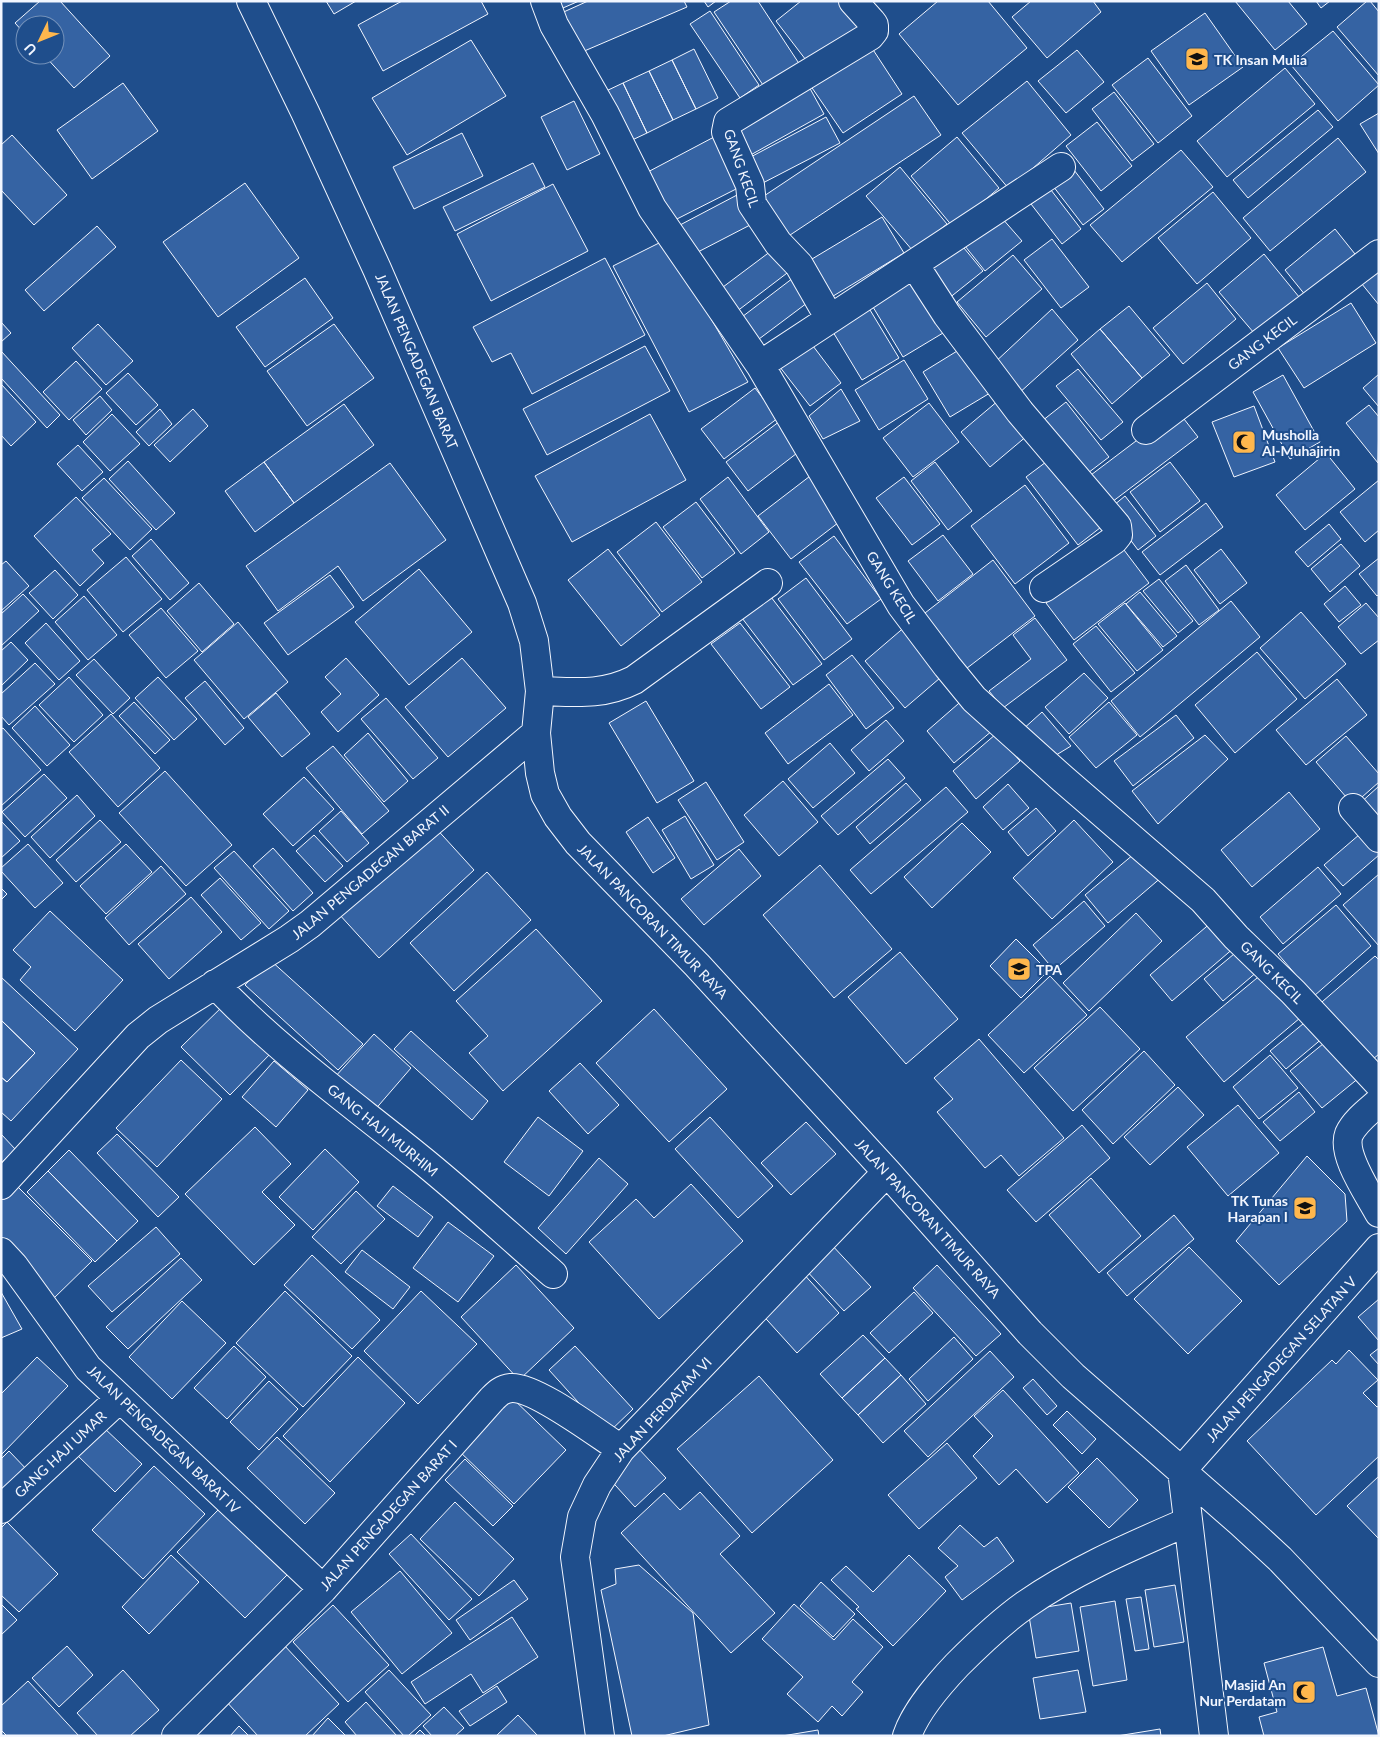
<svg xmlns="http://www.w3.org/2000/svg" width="1380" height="1737" viewBox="0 0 1380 1737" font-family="Lato,sans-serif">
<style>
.building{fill:#3563a3;stroke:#f2f6ff}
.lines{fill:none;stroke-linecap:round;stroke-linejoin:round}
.minor-casing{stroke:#f2f6ff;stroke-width:30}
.minor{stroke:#1f4e8c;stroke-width:28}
.labels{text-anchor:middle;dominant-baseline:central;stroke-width:4;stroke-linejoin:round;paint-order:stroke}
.poi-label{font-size:14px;font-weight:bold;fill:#f2f6ff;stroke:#1f4e8c;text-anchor:start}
.street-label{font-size:14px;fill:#f2f6ff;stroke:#1f4e8c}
</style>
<rect width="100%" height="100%" fill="#1f4e8c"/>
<!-- building -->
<path class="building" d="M40,1H60L110,56L74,88L44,55H55V25H25V34L15,23Z
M326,1H356L334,14Z
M402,1H481L488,14L383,71L358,25Z
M551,1H579L556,11Z
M588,1H684L687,7L575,55L557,15Z
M704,1H716L708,7Z
M731,1H758L800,65L765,88L714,12Z
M801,1H846L863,23L809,64L776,21Z
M938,1H988L1027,48L958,105L899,34Z
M1031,1H1093L1101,12L1047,58L1012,17Z
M1235,1H1288L1307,24L1275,50Z
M1316,1H1330L1321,8Z
M1367,1H1370L1379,12V76L1337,27Z
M710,11L759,85L740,98L690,24Z
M1205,13L1243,67L1189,105L1151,51Z
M1333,31L1379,85L1338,121L1291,65Z
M471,40L506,96L407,155L372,98Z
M868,42L902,94L843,133L808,82Z
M694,49L718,98L696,109L672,60Z
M1077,50L1104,82L1066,113L1038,81Z
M1148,58L1192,116L1158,143L1112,85Z
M672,60L696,109L673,120L649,71Z
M1285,68L1315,104L1227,177L1197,141Z
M649,71L673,120L647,133L623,83Z
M1027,81L1071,135L1009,189L962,133Z
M123,83L158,131L92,179L57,130Z
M623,83L647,133L628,142L604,92Z
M807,83L824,114L747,157L730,125Z
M1114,92L1154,144L1132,161L1092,109Z
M914,96L941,135L778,243L752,204Z
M574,101L600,154L567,170L541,117Z
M1318,110L1333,127L1248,198L1233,180Z
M1379,113V154L1360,124Z
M826,117L840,143L759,185L745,160Z
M1097,122L1132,166L1101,191L1066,146Z
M462,133L483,176L414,209L393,167Z
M12,135L67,195L34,225L1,190V145Z
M714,137L740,187L669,223L644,174Z
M957,137L999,188L953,227L911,176Z
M1338,138L1366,172L1270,251L1243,218Z
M1181,150L1213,187L1122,262L1090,225Z
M533,163L545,187L455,231L443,207Z
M900,167L947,224L913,251L866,196Z
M1074,170L1104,209L1083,225L1053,186Z
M245,183L299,258L218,317L163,242Z
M553,184L588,251L491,301L457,234Z
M1051,190L1081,229L1062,244L1031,204Z
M1213,192L1251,238L1197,284L1158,238Z
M737,195L752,224L696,253L680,225Z
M882,217L904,253L825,301L802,265Z
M1001,217L1022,241L985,271L965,246Z
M97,226L116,247L44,311L25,290Z
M1335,229L1355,254L1306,296L1285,270Z
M1052,239L1089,287L1061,308L1024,260Z
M665,240L748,382L689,412L613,266Z
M959,242L983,271L948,299L924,271Z
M779,245L795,267L736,312L719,290Z
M1264,254L1304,303L1260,340L1219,292Z
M1013,255L1042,289L986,337L957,302Z
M605,258L645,335L532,394L511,353L492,362L473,327Z
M1379,260V305L1357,278Z
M305,278L333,318L265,367L236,327Z
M793,278L811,300L755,342L738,320Z
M910,278L943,333L903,357L870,302Z
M1207,283L1236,319L1183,364L1153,328Z
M1351,303L1376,343L1304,388L1278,348Z
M867,305L899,358L862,380L830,327Z
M1129,306L1170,355L1142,378L1100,329Z
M1052,309L1078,340L1018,394L992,365Z
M1,322L11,333L1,342Z
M98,324L133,361L106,385L72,348Z
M334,324L374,378L307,426L267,371Z
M1100,329L1142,378L1112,404L1071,354Z
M807,338L841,383L810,406L776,362Z
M645,346L670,391L547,455L523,409Z
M962,348L990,393L950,417L923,372Z
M1,351L60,415L47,428L1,378Z
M904,360L928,399L879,430L855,390Z
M76,361L102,389L69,420L43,392Z
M1078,369L1123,422L1101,440L1056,386Z
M128,373L158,405L136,425L106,393Z
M1379,374V407L1363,388Z
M1283,375L1320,442L1290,459L1253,392Z
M1,384L36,422L11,446L1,435Z
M755,388L778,418L724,459L701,429Z
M841,389L860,421L823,439L809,416Z
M100,396L112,410L86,435L73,420Z
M999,400L1028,435L990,467L961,432Z
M1066,402L1109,457L1084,476L1042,421Z
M929,403L959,442L913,477L883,438Z
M344,404L374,445L294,503L264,462Z
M1369,405L1379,417L1378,463L1346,423Z
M1254,406L1275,462L1234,477L1212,422Z
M160,409L172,424L149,446L136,432Z
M193,409L208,426L170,462L154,445Z
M1177,410L1198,437L1104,508L1083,481Z
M112,414L140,444L110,471L83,442Z
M650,414L686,480L572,542L535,476Z
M780,421L801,450L748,491L726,462Z
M78,445L103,472L82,491L57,464Z
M1326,453L1355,489L1305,530L1276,495Z
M1054,456L1105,524L1078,545L1026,477Z
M128,461L175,513L156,530L109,479Z
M264,462L294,503L255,532L225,491Z
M935,462L972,511L948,530L911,481Z
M1170,462L1200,501L1160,532L1130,492Z
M390,463L446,540L363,601L338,566L278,611L246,566Z
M814,473L847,516L791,559L758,516Z
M728,477L769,532L741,554L700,499Z
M904,477L940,524L912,545L876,498Z
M104,478L152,529L130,550L82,498Z
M1379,480V530L1365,542L1340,512Z
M1025,485L1069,543L1015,584L971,526Z
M1125,496L1156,536L1138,550L1108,510Z
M76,497L111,534L92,550L104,563L80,586L34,536Z
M696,502L735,553L702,578L663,527Z
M1206,503L1223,527L1160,575L1142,552Z
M656,522L702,582L662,612L617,552Z
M1329,524L1341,539L1308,567L1295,552Z
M943,535L973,574L938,601L908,561Z
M834,536L881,599L847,624L799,562Z
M151,539L189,583L170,600L132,556Z
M1341,544L1360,566L1330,592L1311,569Z
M1121,546L1149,583L1074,640L1046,603Z
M608,549L660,615L621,646L568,580Z
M1221,549L1247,583L1220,604L1194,570Z
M126,557L162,599L123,632L87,590Z
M1379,558V594L1377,596L1359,574Z
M993,560L1035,616L958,675L916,620Z
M6,561L29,586L1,611V565Z
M1186,565L1219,610L1199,625L1165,581Z
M419,569L472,632L409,685L355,622Z
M55,570L78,595L53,619L29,593Z
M330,575L354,607L288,655L264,623Z
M806,578L852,639L824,660L778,599Z
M1159,579L1193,621L1178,633L1143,591Z
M199,583L234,624L202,652L167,611Z
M1345,586L1361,605L1339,622L1324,604Z
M1140,592L1177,636L1163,647L1126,604Z
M23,594L39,611L1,646V614Z
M84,596L117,635L88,660L55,622Z
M771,597L822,664L793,685L742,618Z
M1231,601L1260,637L1140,737L1111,701Z
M1125,603L1163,650L1137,671L1098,624Z
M1366,603L1379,618V640L1361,654L1338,627Z
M161,608L198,651L166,678L129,635Z
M1301,612L1346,664L1305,699L1260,648Z
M1035,618L1067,660L1003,708L989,691L1031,659L1013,635Z
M238,622L288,682L244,719L194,660Z
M46,623L80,661L59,680L25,643Z
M740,623L790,687L761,709L711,644Z
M907,625L947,672L905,708L865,661Z
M1096,626L1135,673L1111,692L1073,644Z
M11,642L28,660L1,686V651Z
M1257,652L1297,699L1235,753L1195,705Z
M852,655L894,708L866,729L826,675Z
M346,658L379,695L338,732L321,712L341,694L325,677Z
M462,658L506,708L448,757L405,707Z
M94,659L130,698L113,714L76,675Z
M35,663L55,684L9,725L1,716V694Z
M1084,673L1108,698L1069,734L1045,707Z
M69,677L103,715L74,742L39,705Z
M158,677L197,719L174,740L135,698Z
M1337,679L1367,715L1306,765L1276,730Z
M205,681L244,728L225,745L185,698Z
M829,684L853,715L788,764L765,733Z
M276,693L310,734L282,757L248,717Z
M966,697L993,730L954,763L927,731Z
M386,698L438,758L413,779L361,719Z
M646,701L694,781L657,803L609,723Z
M134,702L170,740L155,754L119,716Z
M1109,702L1137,735L1096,768L1069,737Z
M35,706L70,745L47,766L12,728Z
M1042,712L1071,746L1048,760L1021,731Z
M111,714L160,768L118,807L69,752Z
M1176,715L1194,738L1133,786L1114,761Z
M886,720L904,741L869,771L851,750Z
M3,728L41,770L1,806V729Z
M368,733L408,781L384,802L344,755Z
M996,734L1020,761L976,799L953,771Z
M1205,735L1228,759L1158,824L1132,791Z
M1346,736L1379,774V782L1353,805L1316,762Z
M830,743L855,773L813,808L788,779Z
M333,746L389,811L362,834L306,768Z
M888,759L905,778L838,835L821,816Z
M165,771L232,845L186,886L119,813Z
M44,774L67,798L25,837L2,812Z
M304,777L334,809L293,846L263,814Z
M783,781L818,822L779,856L744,815Z
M706,782L744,842L717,860L678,800Z
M906,783L921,800L870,844L856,827Z
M1008,784L1029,808L1003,830L983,807Z
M1379,786V817L1358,805Z
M946,787L968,812L871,894L850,870Z
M1289,792L1320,829L1252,887L1221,850Z
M77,795L95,816L50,858L31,837Z
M1036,808L1056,831L1028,856L1008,832Z
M341,811L369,843L347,862L319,831Z
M685,816L714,865L691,879L662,830Z
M648,817L675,858L653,873L626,832Z
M100,820L121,842L76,882L56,860Z
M1074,820L1113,862L1052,919L1013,878Z
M1,821L20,841L1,858Z
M962,823L991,852L932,908L904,877Z
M433,825L474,870L379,958L338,913Z
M1367,828L1379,842V855L1343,886L1324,865Z
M314,835L343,866L325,882L296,851Z
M28,844L63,883L35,908L1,871V868Z
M126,844L152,872L106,914L80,886Z
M273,848L313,893L293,911L253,866Z
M739,849L761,876L704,925L681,899Z
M1140,849L1163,876L1108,923L1085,895Z
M234,851L289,911L269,929L214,868Z
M820,865L892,949L834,998L763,915Z
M161,866L186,894L129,945L105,918Z
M1318,867L1341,894L1283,944L1260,917Z
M487,872L531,920L454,991L410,943Z
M1379,874V946L1343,905Z
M220,878L261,923L241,940L201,895Z
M1,888L7,894L1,900Z
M191,897L222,932L169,979L138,944Z
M1084,901L1105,926L1054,970L1033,945Z
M1336,905L1371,946L1314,996L1278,954Z
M50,911L123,980L75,1031L20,980L31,967L13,950Z
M1136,913L1162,941L1089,1011L1063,983Z
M1213,921L1235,947L1172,1001L1150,975Z
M536,929L602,1001L503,1091L469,1053L488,1036L456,1001Z
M1016,939L1048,971L1021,998L990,966Z
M1240,949L1258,971L1223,1001L1204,979Z
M900,952L958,1019L906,1064L848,997Z
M1375,956L1379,960V1054L1365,1066L1315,1008Z
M269,959L363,1044L338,1070L245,985Z
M1263,973L1300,1018L1224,1082L1186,1037Z
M1050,976L1087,1015L1024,1073L988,1035Z
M1,977L78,1049L11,1121L1,1112V1077L7,1082L35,1053L1,1020Z
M227,1002L275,1049L230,1095L181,1047Z
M1100,1007L1140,1049L1073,1111L1034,1068Z
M654,1009L727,1089L669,1142L596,1063Z
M1309,1019L1324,1037L1286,1069L1270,1051Z
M1,1020L35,1053L7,1082L1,1077Z
M411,1031L488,1101L472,1120L394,1049Z
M374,1034L411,1068L373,1112L334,1078Z
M979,1039L1064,1138L1019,1176L1001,1155L985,1168L937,1112L953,1099L934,1078Z
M1329,1039L1360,1077L1322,1108L1290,1071Z
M1144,1051L1175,1085L1113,1144L1082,1110Z
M1270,1055L1298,1088L1259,1119L1233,1087Z
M181,1060L222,1099L157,1167L116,1128Z
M274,1061L308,1090L276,1127L242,1097Z
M580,1063L619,1105L588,1134L549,1091Z
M1178,1087L1204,1115L1150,1165L1124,1137Z
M1299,1092L1315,1112L1280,1141L1263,1122Z
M1238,1105L1279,1153L1228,1196L1187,1147Z
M538,1117L583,1151L549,1196L504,1162Z
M710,1117L773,1186L738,1218L675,1149Z
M806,1122L836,1154L791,1195L761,1163Z
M1082,1125L1110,1158L1036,1222L1007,1190Z
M255,1127L291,1164L262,1192L295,1225L254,1265L185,1194Z
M1,1134L16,1150L1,1163Z
M117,1134L179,1197L158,1217L97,1153Z
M325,1149L359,1182L313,1230L279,1197Z
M69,1150L138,1221L117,1241L48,1171Z
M1307,1156L1345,1194L1347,1221L1279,1285L1236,1241Z
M599,1158L628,1184L566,1254L538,1228Z
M48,1171L117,1241L95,1262L27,1192Z
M1091,1178L1141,1236L1099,1273L1049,1215Z
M12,1181L92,1261L53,1299L1,1246V1192Z
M691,1184L743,1241L659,1319L589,1242L636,1199L654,1218Z
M393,1186L433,1217L418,1237L377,1206Z
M356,1191L385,1219L341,1264L312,1237Z
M1174,1215L1194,1239L1127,1296L1107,1273Z
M448,1222L494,1256L458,1302L413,1268Z
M156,1227L180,1254L112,1312L88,1286Z
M830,1243L871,1287L844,1311L803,1267Z
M1189,1247L1242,1301L1188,1354L1134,1299Z
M362,1250L410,1287L393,1309L345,1272Z
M312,1255L380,1320L352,1349L284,1285Z
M181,1258L202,1280L128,1349L106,1327Z
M516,1265L574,1328L519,1380L461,1317Z
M937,1265L1001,1334L976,1356L913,1288Z
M801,1271L839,1313L797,1353L758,1310Z
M285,1291L352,1356L303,1407L236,1343Z
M421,1291L477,1344L418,1404L364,1351Z
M1,1292L22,1329L1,1338Z
M914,1292L933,1313L889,1353L870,1333Z
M1379,1299V1341L1358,1317Z
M182,1301L226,1343L172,1399L129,1357Z
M863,1335L885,1358L842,1398L820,1374Z
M954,1337L973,1359L928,1401L909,1379Z
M234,1346L266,1377L227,1419L194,1388Z
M575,1346L633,1409L607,1434L549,1370Z
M1379,1348V1365L1370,1355Z
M1349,1350L1378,1380L1363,1393L1377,1407L1379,1406V1456L1316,1515L1247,1441L1332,1360L1336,1364Z
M990,1351L1014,1377L928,1457L904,1431Z
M37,1357L68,1386L1,1455V1394Z
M358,1357L405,1403L330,1482L283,1436Z
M885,1358L901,1375L858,1415L842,1398Z
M901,1375L926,1404L883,1443L858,1415Z
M759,1376L833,1460L752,1533L677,1449Z
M1033,1379L1057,1406L1047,1415L1023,1388Z
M269,1381L298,1409L259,1450L230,1422Z
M1003,1390L1079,1473L1047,1503L1016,1469L999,1485L973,1456L993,1436L974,1416Z
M508,1394L566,1450L514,1504L456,1448Z
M1067,1411L1096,1439L1082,1454L1053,1425Z
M102,1426L142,1464L115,1492L75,1453Z
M277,1437L335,1493L305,1524L247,1468Z
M947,1443L977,1478L919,1529L888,1495Z
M637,1447L666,1478L635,1507L606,1475Z
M9,1451L30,1473L1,1500V1459Z
M1097,1458L1138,1500L1109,1528L1068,1487Z
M465,1459L513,1506L493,1526L445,1480Z
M154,1466L205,1514L143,1579L92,1530Z
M1379,1476V1539L1347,1506Z
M700,1492L740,1536L720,1554L775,1613L731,1653L621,1533L664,1493L680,1510Z
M455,1502L514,1559L479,1596L420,1539Z
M219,1509L287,1575L245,1618L177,1552Z
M7,1522L58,1574L19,1612L1,1595V1528Z
M960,1525L984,1547L997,1537L1014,1561L962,1600L945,1577L958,1566L938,1548Z
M411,1534L472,1599L449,1620L389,1554Z
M171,1555L199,1582L149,1634L122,1607Z
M909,1555L946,1591L893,1646L856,1609L859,1607L831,1580L846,1566L873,1592Z
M639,1565L693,1613L709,1725L663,1736H632L601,1590L616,1584L615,1569Z
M400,1571L452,1633L402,1674L351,1612Z
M514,1580L528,1599L470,1640L456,1620Z
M821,1582L855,1614L833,1637L800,1606Z
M1175,1585L1184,1642L1154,1647L1145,1590Z
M1141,1597L1149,1649L1135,1651L1126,1599Z
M1115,1601L1127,1680L1093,1686L1080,1607Z
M1071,1603L1079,1651L1036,1658L1028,1610Z
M1,1604L17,1620L1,1635Z
M794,1604L834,1640L853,1619L883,1647L852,1682L863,1692L842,1716L832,1706L818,1722L787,1694L803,1677L762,1639Z
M333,1605L389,1665L348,1702L293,1642Z
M512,1617L538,1657L483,1693L471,1674L425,1704L411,1682Z
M283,1644L339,1704L305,1736H258L224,1699Z
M67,1646L93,1675L59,1707L32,1678Z
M1323,1647L1337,1696L1366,1688L1379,1736H1264L1259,1717L1277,1712L1264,1663Z
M123,1670L159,1710L130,1736H98L77,1713Z
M389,1670L431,1715L408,1736H404L365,1692Z
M1078,1670L1086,1712L1040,1719L1033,1678Z
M28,1681L79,1736H7L1,1730V1706Z
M497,1686L507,1702L470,1726L459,1711Z
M366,1702L397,1736H357L345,1722Z
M444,1707L464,1728L455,1736H432L423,1726Z
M518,1715L538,1736H496Z
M328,1718L346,1736H312Z
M239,1726L249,1736H230Z
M1160,1729L1161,1736H1117Z
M420,1730L426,1736H414Z
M818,1730L819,1736H782Z"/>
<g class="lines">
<!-- minor casing -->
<g class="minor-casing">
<path id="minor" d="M251,1L305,112L377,269L522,603L534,641L540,691L536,733L540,773L545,794L558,817L578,843L697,965L887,1172L1030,1333L1073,1376L1241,1523L1280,1559L1379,1663
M545,1L554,25L605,114L652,208L760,365
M853,1L871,21L874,25V31L870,36L728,122L726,132L750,185L752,204L778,243L799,265L830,319L760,365L901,605L947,666L974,699L1063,779L1203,900L1236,937L1293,992L1379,1084
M914,264L947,315L1020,412L1117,526L1118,535L1114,540L1044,588
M830,319L1061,167
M1146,430L1379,254
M540,691C574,692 602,696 634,680L768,583
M1353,808L1379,838
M215,984C276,1049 349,1101 418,1157C464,1194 508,1235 553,1274
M1379,1102C1369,1111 1355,1121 1349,1134C1341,1155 1369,1194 1379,1213
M1,1185L138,1036L158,1020L289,939L310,924L536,733
M1,1252L14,1266L88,1368L323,1589
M1,1509L119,1399
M176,1736L323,1589L492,1399C498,1393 502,1389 511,1388C535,1386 599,1435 621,1449
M600,1736L575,1557L582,1517L597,1485L621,1449L887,1172
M907,1736C916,1710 939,1684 957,1665C978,1644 1001,1622 1025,1605C1075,1570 1132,1546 1187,1522
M1214,1736L1182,1470L1379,1248"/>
</g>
<!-- minor -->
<use href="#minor" class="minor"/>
</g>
<!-- icons -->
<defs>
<g id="school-square" transform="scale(1.25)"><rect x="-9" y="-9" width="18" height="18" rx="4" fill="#ffb74d" stroke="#1f4e8c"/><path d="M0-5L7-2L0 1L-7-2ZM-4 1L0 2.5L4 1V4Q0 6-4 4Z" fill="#111"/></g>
<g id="mosque-square" transform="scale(1.25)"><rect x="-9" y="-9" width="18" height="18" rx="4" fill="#ffb74d" stroke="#1f4e8c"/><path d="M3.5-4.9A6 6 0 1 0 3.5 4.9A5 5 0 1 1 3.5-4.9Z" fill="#111"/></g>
</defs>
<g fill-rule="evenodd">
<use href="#school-square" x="1197" y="59"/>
<use href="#mosque-square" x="1244" y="442"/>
<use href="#school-square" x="1019" y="969"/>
<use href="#school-square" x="1305" y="1208"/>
<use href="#mosque-square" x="1304" y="1692"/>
</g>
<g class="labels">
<!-- poi labels -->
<g class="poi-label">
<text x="1214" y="59">TK Insan Mulia</text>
<text x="1262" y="434">Musholla<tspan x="1262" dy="16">Al-Muhajirin</tspan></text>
<text x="1036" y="969">TPA</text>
<text x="1288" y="1200" text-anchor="end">TK Tunas<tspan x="1288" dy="16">Harapan I</tspan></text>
<text x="1286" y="1684" text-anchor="end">Masjid An<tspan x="1286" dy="16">Nur Perdatam</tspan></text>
</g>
<!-- street labels -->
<g class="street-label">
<text transform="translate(742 168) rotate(71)">GANG KECIL</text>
<text transform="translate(1262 342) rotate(-37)">GANG KECIL</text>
<text transform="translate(417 361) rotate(67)">JALAN PENGADEGAN BARAT</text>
<text transform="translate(892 587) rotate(58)">GANG KECIL</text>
<text transform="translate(370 872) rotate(-40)">JALAN PENGADEGAN BARAT II</text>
<text transform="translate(653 921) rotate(46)">JALAN PANCORAN TIMUR RAYA</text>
<text transform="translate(1272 972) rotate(45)">GANG KECIL</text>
<text transform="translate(383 1130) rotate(39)">GANG HAJI MURHIM</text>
<text transform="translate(928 1218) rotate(48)">JALAN PANCORAN TIMUR RAYA</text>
<text transform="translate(1281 1359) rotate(-48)">JALAN PENGADEGAN SELATAN V</text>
<text transform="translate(662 1409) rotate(-47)">JALAN PERDATAM VI</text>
<text transform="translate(164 1439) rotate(44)">JALAN PENGADEGAN BARAT IV</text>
<text transform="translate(60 1454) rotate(-43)">GANG HAJI UMAR</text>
<text transform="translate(388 1515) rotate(-48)">JALAN PENGADEGAN BARAT I</text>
</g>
</g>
<!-- border -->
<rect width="1380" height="1737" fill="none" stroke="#f2f6ff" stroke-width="5"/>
<!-- north arrow -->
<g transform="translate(40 40) rotate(227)"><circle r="24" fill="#1f4e8c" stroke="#7391ba"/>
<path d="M0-4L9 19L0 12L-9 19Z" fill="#ffb74d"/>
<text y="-8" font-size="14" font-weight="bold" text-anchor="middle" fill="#f2f6ff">U</text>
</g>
</svg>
